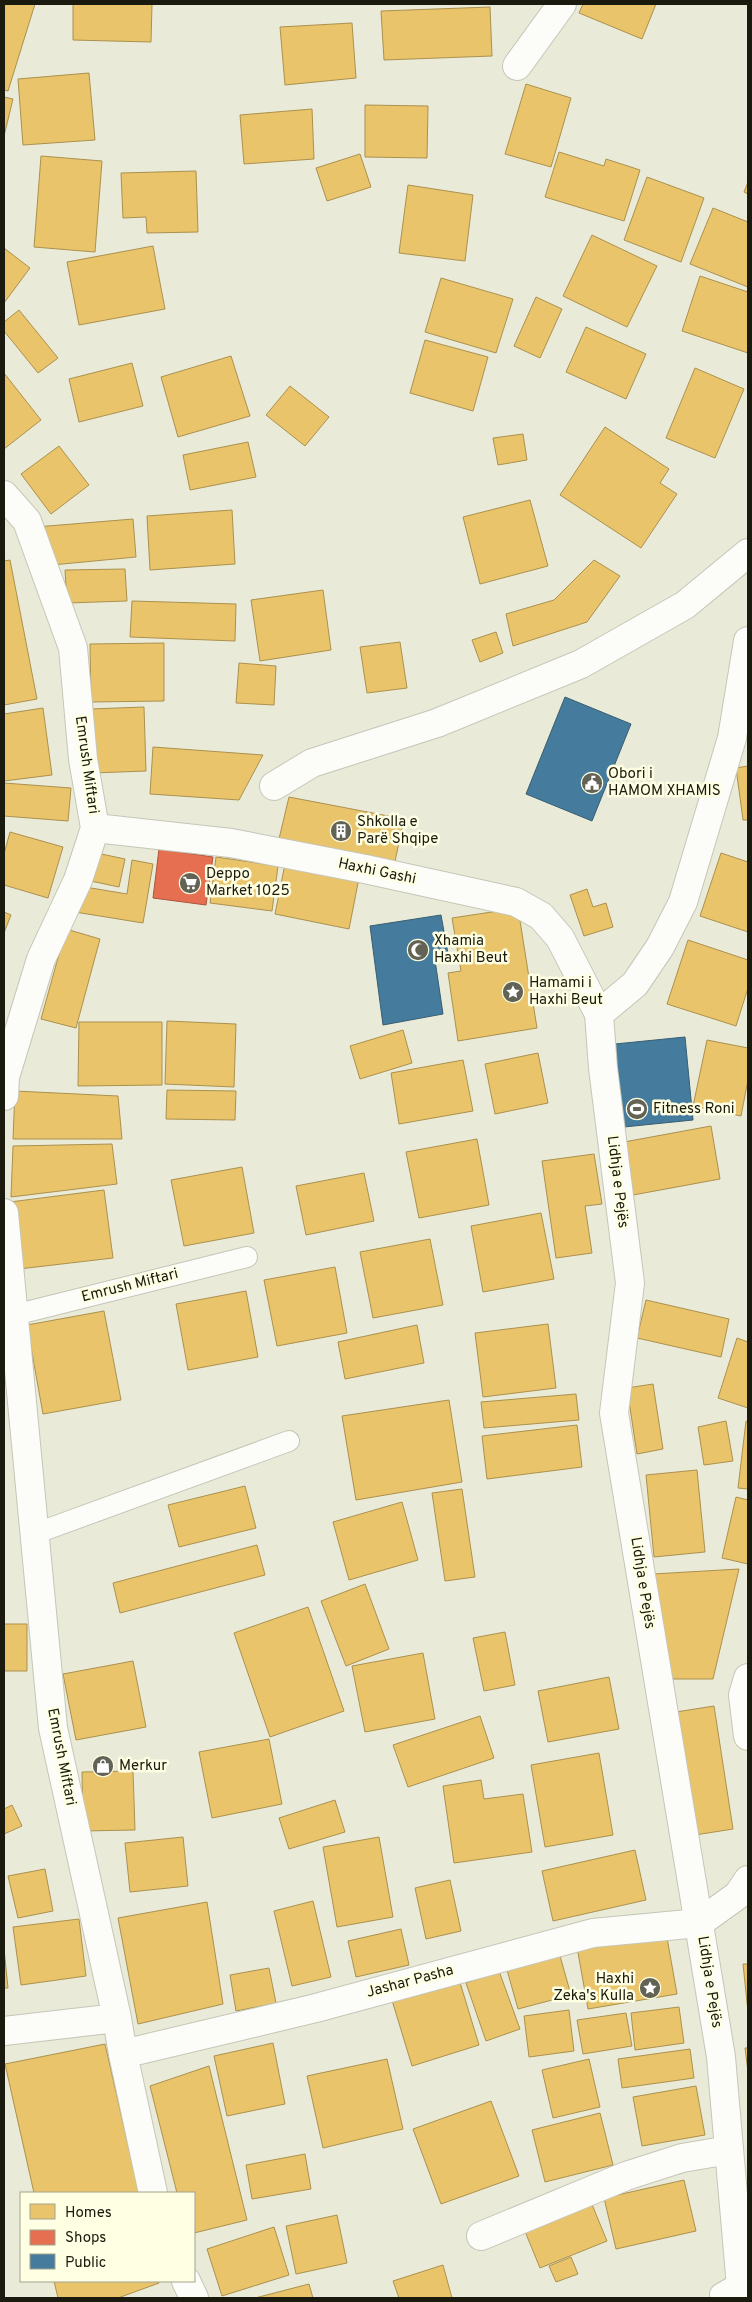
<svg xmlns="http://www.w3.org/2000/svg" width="752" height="2302" viewBox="0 0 752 2302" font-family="Overpass,sans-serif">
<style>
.homes{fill:#e9c46a;stroke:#ab914e}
.shops{fill:#e76f51;stroke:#aa563d}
.public{fill:#457b9d;stroke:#385e72}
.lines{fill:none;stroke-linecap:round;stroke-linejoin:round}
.lane-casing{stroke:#c6c6b8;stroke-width:22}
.street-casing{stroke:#c6c6b8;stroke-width:30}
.lane{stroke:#fcfcf9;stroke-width:20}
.street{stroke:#fcfcf9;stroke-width:28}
.labels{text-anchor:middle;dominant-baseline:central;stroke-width:5;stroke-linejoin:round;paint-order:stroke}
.street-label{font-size:15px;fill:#1a1a0e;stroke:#feffe3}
.poi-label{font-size:15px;fill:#1a1a0e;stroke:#feffe3;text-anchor:start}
</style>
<rect width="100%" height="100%" fill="#eaead8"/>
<!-- homes -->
<path class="homes" d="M4,4H35L8,91L4,90Z
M73,4H152L151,42L73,40Z
M583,4H656L642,39L579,13Z
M490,7L492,56L384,60L381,11Z
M352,23L356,78L285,85L280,27Z
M89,73L95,140L23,145L18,79Z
M526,84L571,98L551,167L505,154Z
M4,97L13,99L4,136Z
M365,105L428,106L427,158L365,157Z
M312,109L314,159L244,164L240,115Z
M559,152L604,166L606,159L640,170L624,221L545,197Z
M360,154L371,187L327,201L316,168Z
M41,156L102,161L95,252L34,247Z
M196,171L198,232L147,233L146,217L123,218L121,173Z
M647,177L704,198L681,262L624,240Z
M748,182V194L744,192Z
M408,185L473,195L465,261L399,253Z
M713,208L748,222V287L690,264Z
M592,235L657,266L627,327L563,296Z
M153,246L165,309L79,325L67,262Z
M4,248L30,268L4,303Z
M700,276L748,292V353L682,331Z
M441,278L513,299L496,353L425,332Z
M536,297L562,309L540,358L514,346Z
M19,310L58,358L38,373L4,331V322Z
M586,327L646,354L626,399L566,372Z
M425,340L488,357L473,411L410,393Z
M231,356L250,416L178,437L161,377Z
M132,363L143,406L79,422L69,379Z
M695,368L744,389L715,458L666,438Z
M4,373L41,420L4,449Z
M290,386L329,417L305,446L266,415Z
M605,427L669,469L660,483L677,494L641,548L560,495Z
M523,434L527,460L498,465L493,438Z
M248,442L256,477L190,490L183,455Z
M59,446L89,485L51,514L21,474Z
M530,500L548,566L480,584L463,517Z
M232,510L235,564L150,570L147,516Z
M133,519L136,557L52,565L36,527Z
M10,560L37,699L4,705V561Z
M594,560L620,576L587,622L513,646L506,614L554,600Z
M125,569L127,601L67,603L65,570Z
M323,590L331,650L260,661L251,600Z
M132,601L236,604L235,641L130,637Z
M496,632L503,653L480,662L472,640Z
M400,642L407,688L367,693L360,647Z
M164,643V701L91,702L90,644Z
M239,663L276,666L274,705L236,703Z
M144,707L146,771L93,773L91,709Z
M43,708L52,775L4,781V714Z
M153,747L263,755L239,800L150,794Z
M748,766V820H743L736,768Z
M4,783L71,788L68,821L4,816Z
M289,797L404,819L394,866L278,843Z
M10,832L63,847L48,898L4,885V854Z
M92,852L125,859L119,887L86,880Z
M721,853L748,862V932L700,916Z
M216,857L278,866L272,911L210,903Z
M132,860L153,864L143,923L75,912L79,886L127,894Z
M285,864L359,878L349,929L275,914Z
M587,889L593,907L606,903L613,927L584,936L570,895Z
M518,908L537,1028L458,1041L448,973L461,971L452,918Z
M4,912L11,915L4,933Z
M66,929L100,939L76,1028L41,1019Z
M688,940L748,960V988L736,1026L667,1004Z
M167,1021L236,1024L234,1087L165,1084Z
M79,1022H162V1085L78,1086Z
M403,1030L412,1063L360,1079L350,1046Z
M707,1040L748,1048V1080L741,1116L693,1106Z
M538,1053L548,1103L495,1114L485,1064Z
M463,1060L473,1111L399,1124L391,1073Z
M167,1090L236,1091L235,1120L166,1119Z
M15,1091L118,1096L122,1139H13Z
M711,1126L720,1179L633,1195L624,1142Z
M477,1139L489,1205L419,1218L406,1152Z
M112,1144L117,1184L11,1197L13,1146Z
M594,1154L602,1204L585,1206L592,1253L556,1258L542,1161Z
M242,1167L254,1233L184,1246L171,1180Z
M364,1173L374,1221L306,1235L296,1186Z
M104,1190L113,1258L19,1269L10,1202Z
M541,1213L554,1279L483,1292L471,1226Z
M430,1239L443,1305L373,1318L360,1252Z
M335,1267L347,1333L277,1346L264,1280Z
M246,1291L258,1357L188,1370L176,1304Z
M646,1300L729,1319L721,1357L637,1338Z
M104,1311L121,1400L43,1414L27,1325Z
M548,1324L556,1388L483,1397L475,1333Z
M417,1325L424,1363L345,1379L338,1342Z
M737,1338L748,1342V1408L718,1398Z
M653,1384L663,1449L637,1454L627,1388Z
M576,1394L579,1420L484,1428L481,1402Z
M449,1400L462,1482L356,1500L342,1416Z
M726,1421L733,1461L704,1465L698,1427Z
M746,1421L748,1422V1489L738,1488Z
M577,1425L582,1467L487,1479L482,1436Z
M697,1470L705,1552L654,1557L646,1475Z
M245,1486L256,1528L179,1547L168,1505Z
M462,1489L475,1577L445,1581L432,1493Z
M736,1497L748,1500V1564L722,1558Z
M402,1502L418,1560L349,1580L333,1522Z
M257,1545L265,1575L120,1613L113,1583Z
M739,1569L713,1679H672L653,1574Z
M365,1584L389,1649L346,1666L321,1601Z
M308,1607L344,1711L270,1737L234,1633Z
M4,1624H27V1671H4Z
M505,1632L515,1685L484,1691L473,1638Z
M423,1653L435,1719L365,1732L352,1666Z
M133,1661L146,1727L76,1740L63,1674Z
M609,1677L619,1729L548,1742L538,1691Z
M714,1706L733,1829L695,1835L676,1712Z
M480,1716L494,1758L408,1787L393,1745Z
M269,1739L282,1804L212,1818L199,1752Z
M599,1753L613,1835L545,1847L531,1765Z
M133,1771L135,1830L83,1831L82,1772Z
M481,1780L484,1799L523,1794L532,1852L454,1863L443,1786Z
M335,1800L345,1832L289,1849L279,1818Z
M12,1805L22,1826L4,1834V1809Z
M183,1837L188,1886L130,1892L125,1843Z
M379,1837L393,1917L337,1927L323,1847Z
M635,1850L646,1900L553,1921L542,1871Z
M45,1869L53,1911L18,1918L8,1876Z
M450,1880L461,1931L426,1939L415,1888Z
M313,1901L331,1977L292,1986L274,1911Z
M207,1902L223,2004L138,2024L118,1918Z
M79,1919L86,1976L21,1985L13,1927Z
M401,1929L409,1965L356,1977L348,1941Z
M666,1932L677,1994L588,2009L577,1947Z
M4,1949L8,1988H4Z
M560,1956L571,1995L518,2009L507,1970Z
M743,1964H748V2012Z
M269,1968L276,2003L236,2011L230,1975Z
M499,1971L520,2029L486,2041L466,1983Z
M458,1976L479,2045L412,2066L391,1997Z
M679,2007L684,2043L635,2050L631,2013Z
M569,2010L574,2051L529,2057L524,2016Z
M626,2013L632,2046L583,2054L577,2020Z
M273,2043L285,2104L227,2116L214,2056Z
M105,2044L139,2193H34L5,2064Z
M745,2048H748V2072Z
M690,2049L694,2078L622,2088L618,2059Z
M387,2059L403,2129L323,2148L307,2076Z
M589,2059L600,2107L553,2118L542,2070Z
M209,2066L247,2220L194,2233V2193H177L150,2086Z
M696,2086L705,2135L642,2146L633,2097Z
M491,2101L519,2176L441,2204L413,2129Z
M600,2113L613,2165L545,2182L532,2130Z
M305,2154L311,2189L252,2199L246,2165Z
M684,2180L696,2231L616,2249L604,2198Z
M591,2202L607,2241L540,2268L524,2229Z
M337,2215L347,2263L296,2274L286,2226Z
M274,2227L289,2275L222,2296L207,2249Z
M571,2257L578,2274L556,2282L549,2266Z
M443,2265L452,2298H399L393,2281Z
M54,2281H159V2283L118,2298H58Z
M309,2284L313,2298H255Z"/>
<!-- shops -->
<path class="shops" d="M159,849L213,857L206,905L153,898Z"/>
<!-- public -->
<path class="public" d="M565,697L631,724L592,821L526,794Z
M441,915L449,959L435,960L443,1014L383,1025L370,926Z
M685,1037L693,1120L624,1127L615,1044Z"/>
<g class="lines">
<!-- lane casing -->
<g class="lane-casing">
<path id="lane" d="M14,1315L247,1257
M34,1534L289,1441
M720,2294L742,2281"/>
</g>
<!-- street casing -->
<g class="street-casing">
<path id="street" d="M517,66L562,4
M4,495L27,521L73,648L83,759L95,828L78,880L41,959L5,1077L4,1096
M274,786L312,763L437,723L581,664L685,605L748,553
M95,828L231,843L365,869L516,902L541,916L560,938L599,1014L603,1068L630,1283L614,1413L721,2057L742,2298
M599,1014L635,984L660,947L683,902L732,738L748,641
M4,1213L53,1728L117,2018L123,2054L153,2193
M748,1678L743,1695L748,1736
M4,2031L117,2018
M123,2054L316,2008L593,1933L699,1923L738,1895L748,1880
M481,2236L626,2176L682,2158L729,2150
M186,2281L194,2298"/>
</g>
<!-- lane -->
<use href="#lane" class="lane"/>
<!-- street -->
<use href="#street" class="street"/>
</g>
<!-- icons -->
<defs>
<g id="civic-disc" transform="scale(1.125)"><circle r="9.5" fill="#636355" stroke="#feffe3"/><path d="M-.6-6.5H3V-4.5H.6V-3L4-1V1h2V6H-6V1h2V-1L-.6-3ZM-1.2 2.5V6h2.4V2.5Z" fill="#fff"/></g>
<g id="building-disc" transform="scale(1.125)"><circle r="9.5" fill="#636355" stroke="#feffe3"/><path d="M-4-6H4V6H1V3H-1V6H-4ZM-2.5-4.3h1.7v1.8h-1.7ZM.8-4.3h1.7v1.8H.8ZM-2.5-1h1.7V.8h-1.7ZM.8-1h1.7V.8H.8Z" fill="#fff"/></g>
<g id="supermarket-disc" transform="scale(1.125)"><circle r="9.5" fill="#636355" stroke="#feffe3"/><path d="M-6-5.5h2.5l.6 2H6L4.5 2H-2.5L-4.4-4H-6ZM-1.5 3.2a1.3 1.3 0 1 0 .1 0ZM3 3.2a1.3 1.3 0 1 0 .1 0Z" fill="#fff"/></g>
<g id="mosque-disc" transform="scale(1.125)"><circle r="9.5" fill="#636355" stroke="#feffe3"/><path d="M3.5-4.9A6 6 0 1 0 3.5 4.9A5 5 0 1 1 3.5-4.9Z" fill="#fff"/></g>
<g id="sight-disc" transform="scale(1.125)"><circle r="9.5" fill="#636355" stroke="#feffe3"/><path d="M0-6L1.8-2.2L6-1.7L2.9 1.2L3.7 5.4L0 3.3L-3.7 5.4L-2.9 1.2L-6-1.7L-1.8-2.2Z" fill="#fff"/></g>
<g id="stadium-disc" transform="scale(1.125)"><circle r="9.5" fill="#636355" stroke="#feffe3"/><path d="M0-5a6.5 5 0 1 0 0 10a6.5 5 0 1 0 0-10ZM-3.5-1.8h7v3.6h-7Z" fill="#fff"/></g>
<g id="shop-disc" transform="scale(1.125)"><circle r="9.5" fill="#636355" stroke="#feffe3"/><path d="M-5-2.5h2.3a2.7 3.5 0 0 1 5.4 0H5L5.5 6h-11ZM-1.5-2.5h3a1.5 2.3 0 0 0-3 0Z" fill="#fff"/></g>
</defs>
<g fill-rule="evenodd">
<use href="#civic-disc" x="592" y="783"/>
<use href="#building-disc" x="341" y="831"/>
<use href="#supermarket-disc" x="190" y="883"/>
<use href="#mosque-disc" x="418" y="950"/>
<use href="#sight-disc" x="513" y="992"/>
<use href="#stadium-disc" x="637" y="1109"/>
<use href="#shop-disc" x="103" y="1766"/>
<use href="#sight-disc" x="650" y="1988"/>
</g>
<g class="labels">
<!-- street labels -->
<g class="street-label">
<text transform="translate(86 765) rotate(82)">Emrush Miftari</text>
<text transform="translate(377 872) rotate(12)">Haxhi Gashi</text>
<text transform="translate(617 1182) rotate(83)">Lidhja e Pejës</text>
<text transform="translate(130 1286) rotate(-14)">Emrush Miftari</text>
<text transform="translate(642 1583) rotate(81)">Lidhja e Pejës</text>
<text transform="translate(61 1757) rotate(79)">Emrush Miftari</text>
<text transform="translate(410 1982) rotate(-15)">Jashar Pasha</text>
<text transform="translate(709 1982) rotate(81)">Lidhja e Pejës</text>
</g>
<!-- poi labels -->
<g class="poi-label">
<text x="608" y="774">Obori i<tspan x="608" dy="17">HAMOM XHAMIS</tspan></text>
<text x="357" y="822">Shkolla e<tspan x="357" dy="17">Parë Shqipe</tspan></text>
<text x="206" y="874">Deppo<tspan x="206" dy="17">Market 1025</tspan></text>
<text x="434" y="941">Xhamia<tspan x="434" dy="17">Haxhi Beut</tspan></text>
<text x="529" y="983">Hamami i<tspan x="529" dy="17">Haxhi Beut</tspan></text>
<text x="653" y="1109">Fitness Roni</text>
<text x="119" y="1766">Merkur</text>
<text x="634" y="1979" text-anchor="end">Haxhi<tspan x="634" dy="17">Zeka's Kulla</tspan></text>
</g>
</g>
<!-- border -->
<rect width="752" height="2302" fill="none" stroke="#1a1a0e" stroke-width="10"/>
<!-- legend -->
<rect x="20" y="2192" width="175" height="90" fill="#feffe3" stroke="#a3a38e"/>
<rect x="30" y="2204" width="25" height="15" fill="#e9c46a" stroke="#a3a38e"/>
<text x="65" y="2217" font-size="15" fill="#1a1a0e">Homes</text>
<rect x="30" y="2230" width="25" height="15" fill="#e76f51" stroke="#a3a38e"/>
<text x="65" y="2242" font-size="15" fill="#1a1a0e">Shops</text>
<rect x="30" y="2254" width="25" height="15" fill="#457b9d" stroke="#a3a38e"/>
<text x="65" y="2267" font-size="15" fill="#1a1a0e">Public</text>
</svg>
